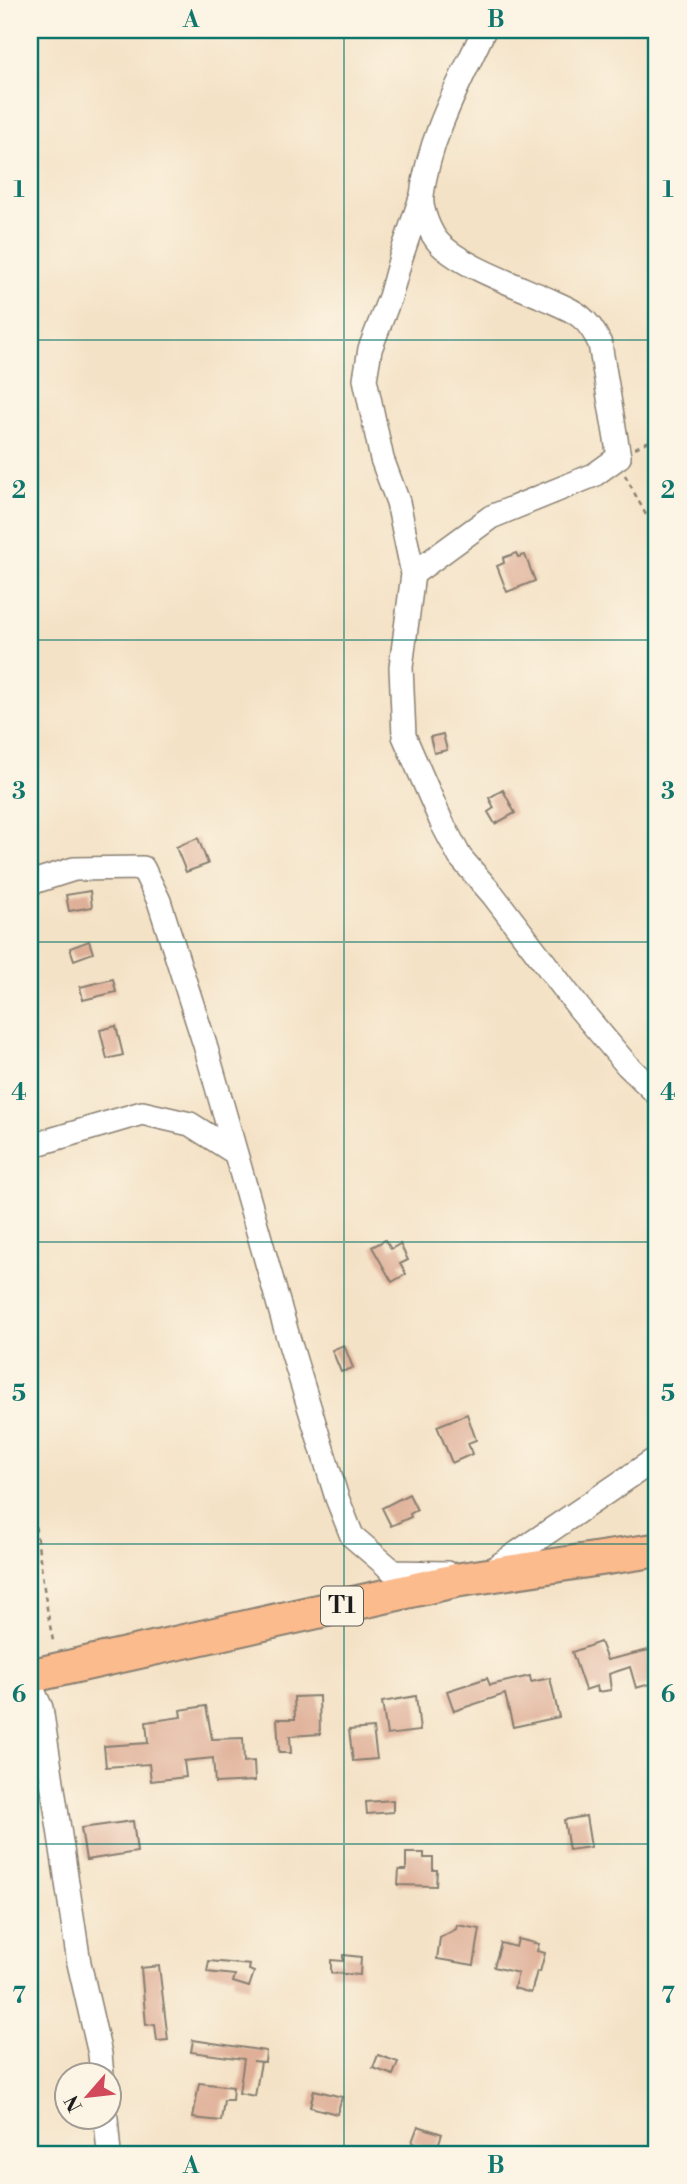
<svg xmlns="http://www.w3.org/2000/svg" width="687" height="2184" viewBox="0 0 687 2184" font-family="'Libre Bodoni',serif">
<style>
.building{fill:#dfaf97}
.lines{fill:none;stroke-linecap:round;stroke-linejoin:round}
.minor-casing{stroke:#887f71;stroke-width:26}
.highway-casing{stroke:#887f71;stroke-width:37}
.path{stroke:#887f71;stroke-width:2.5;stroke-dasharray:5 5;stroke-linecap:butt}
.minor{stroke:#fff;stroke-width:23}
.highway{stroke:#fbbb8d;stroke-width:33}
.grid{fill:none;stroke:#0f766e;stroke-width:2;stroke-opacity:0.55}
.labels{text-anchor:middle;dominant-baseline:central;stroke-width:6;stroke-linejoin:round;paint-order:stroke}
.shield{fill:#fcf5e5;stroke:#5f5d58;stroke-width:2}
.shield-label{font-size:23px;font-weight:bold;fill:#1c1c1c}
.neatline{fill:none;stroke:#0f766e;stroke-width:2.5}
.grid-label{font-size:23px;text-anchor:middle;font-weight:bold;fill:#0f766e}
</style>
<rect width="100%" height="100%" fill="#fcf5e5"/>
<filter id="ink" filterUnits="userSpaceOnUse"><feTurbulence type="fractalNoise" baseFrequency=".0143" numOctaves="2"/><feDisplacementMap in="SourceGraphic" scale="14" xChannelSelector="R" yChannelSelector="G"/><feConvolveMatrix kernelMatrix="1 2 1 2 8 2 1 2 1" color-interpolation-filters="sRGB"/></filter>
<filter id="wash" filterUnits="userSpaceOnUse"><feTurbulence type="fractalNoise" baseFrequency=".00686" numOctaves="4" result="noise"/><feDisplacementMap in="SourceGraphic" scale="28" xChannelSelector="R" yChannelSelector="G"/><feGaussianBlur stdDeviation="1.57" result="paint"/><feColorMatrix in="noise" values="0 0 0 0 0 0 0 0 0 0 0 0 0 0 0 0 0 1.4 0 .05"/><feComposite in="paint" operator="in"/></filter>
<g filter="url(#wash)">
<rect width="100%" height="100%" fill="#f4e2c6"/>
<g id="blocks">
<!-- building -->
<path class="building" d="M516,553L518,557L525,555L535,581L507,592L497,566L504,563L503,558Z
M443,734L447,750L434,753L430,737Z
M503,790L515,813L495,824L488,812L494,808L489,798Z
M198,838L208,864L186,872L176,847Z
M90,891L92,907L69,911L66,895Z
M89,941L93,953L74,960L70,948Z
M113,979L116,992L83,1000L80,987Z
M116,1026L123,1055L107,1059L100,1030Z
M385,1240L391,1249L400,1244L408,1260L400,1264L406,1274L392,1282L372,1247Z
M344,1345L353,1368L341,1372L332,1350Z
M467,1414L476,1440L468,1443L472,1454L452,1463L437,1426Z
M409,1494L417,1510L410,1514L411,1517L391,1526L382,1508Z
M600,1642L607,1660L657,1648V1682L636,1688L630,1667L609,1674L611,1690L598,1692L597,1686L585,1690L572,1652Z
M530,1676L531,1682L550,1678L559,1717L513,1727L505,1694L454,1711L447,1691L487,1678L490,1685Z
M319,1696L320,1734L290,1736L291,1753H279L277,1719H295L294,1697Z
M416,1696L420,1731L387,1735L382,1702Z
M206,1706L212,1739L243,1738L244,1762L254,1761L255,1781L215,1783L213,1758L184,1761L186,1777L151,1781L149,1764L106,1767L104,1746L148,1743L146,1722L181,1717L180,1710Z
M373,1728L377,1759L353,1761L349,1730Z
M393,1800V1812L367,1814L366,1802Z
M586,1816L591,1847L569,1850L564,1820Z
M133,1821L137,1852L86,1860L81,1828Z
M406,1853H424V1858H433V1870H437L436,1886L398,1885L399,1870H406Z
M457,1925L480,1929L474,1965L437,1959L440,1938L456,1929Z
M518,1939L539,1944L537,1951L545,1953L540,1972L537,1971L531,1993L514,1988L518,1973L494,1967L501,1943L516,1947Z
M343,1955L361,1957L360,1975L331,1973V1960L343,1961Z
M209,1961L250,1965L249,1970L254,1972L249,1987L233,1982L235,1975L207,1972Z
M159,1966L168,2040L157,2041L155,2024L146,2025L141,1968Z
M193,2040L266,2051L265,2062L253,2061L261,2062L255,2096L239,2093L244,2059L191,2052Z
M378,2055L398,2062L393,2075L373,2068Z
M199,2083L233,2087L232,2100H224L221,2121L193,2118Z
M314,2090L342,2097L337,2114L310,2107Z
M418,2126L442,2134L436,2151L412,2142Z"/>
</g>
</g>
<g filter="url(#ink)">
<use href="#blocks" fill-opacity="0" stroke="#887f71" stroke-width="2"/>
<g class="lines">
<!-- minor casing -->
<g class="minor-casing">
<path id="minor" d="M484,30C460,82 429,137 422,195C420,209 430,234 440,244C461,265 512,284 540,296C570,310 586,312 600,344L619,457L594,475L491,517L413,574L401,667L404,736L442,823L460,857L493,895L579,1008L627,1065L657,1094
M413,574L398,502L382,459L365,379L370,349L390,297L401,257L421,198
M30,883L74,869L143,868L159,901L205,1045L290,1344L337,1498L352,1536L394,1572L447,1573
M30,1146L142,1113L190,1124L234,1152
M492,1570L657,1458
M30,1684L41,1708L79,1963L100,2054L102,2076
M106,2118L109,2154"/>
</g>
<!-- highway casing -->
<g class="highway-casing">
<path id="highway" d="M30,1676L458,1580L657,1550"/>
</g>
<!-- path -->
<path class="path" d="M635,448L657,437
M625,475L657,536
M30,1497C40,1546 43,1596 54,1645"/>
<!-- minor -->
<use href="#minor" class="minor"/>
<!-- highway -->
<use href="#highway" class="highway"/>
</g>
</g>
<!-- grid -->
<path class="grid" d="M344,30V2154M30,340H657M30,640H657M30,942H657M30,1242H657M30,1544H657M30,1844H657"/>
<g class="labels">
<!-- shield labels -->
<rect class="shield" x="321" y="1586.5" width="42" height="39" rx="5"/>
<g class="shield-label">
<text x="342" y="1606">T1</text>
</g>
</g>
<!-- margin -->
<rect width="687" height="2184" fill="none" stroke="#fcf5e5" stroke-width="77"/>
<!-- north arrow -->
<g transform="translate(88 2096) rotate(242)"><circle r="33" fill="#fcf5e5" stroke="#a29e95" stroke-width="2"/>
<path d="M0-5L12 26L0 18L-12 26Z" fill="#d1495b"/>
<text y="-10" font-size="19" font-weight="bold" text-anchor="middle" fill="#1c1c1c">N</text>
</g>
<rect x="38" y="38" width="610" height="2108" class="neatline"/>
<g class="grid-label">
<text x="191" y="27">A</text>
<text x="496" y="27">B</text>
<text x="19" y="197">1</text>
<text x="668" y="197">1</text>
<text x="19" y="498">2</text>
<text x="668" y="498">2</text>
<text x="19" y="799">3</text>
<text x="668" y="799">3</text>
<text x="19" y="1100">4</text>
<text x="668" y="1100">4</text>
<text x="19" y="1401">5</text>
<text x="668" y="1401">5</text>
<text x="19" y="1702">6</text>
<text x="668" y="1702">6</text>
<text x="19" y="2003">7</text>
<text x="668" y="2003">7</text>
<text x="191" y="2173">A</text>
<text x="496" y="2173">B</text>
</g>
</svg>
